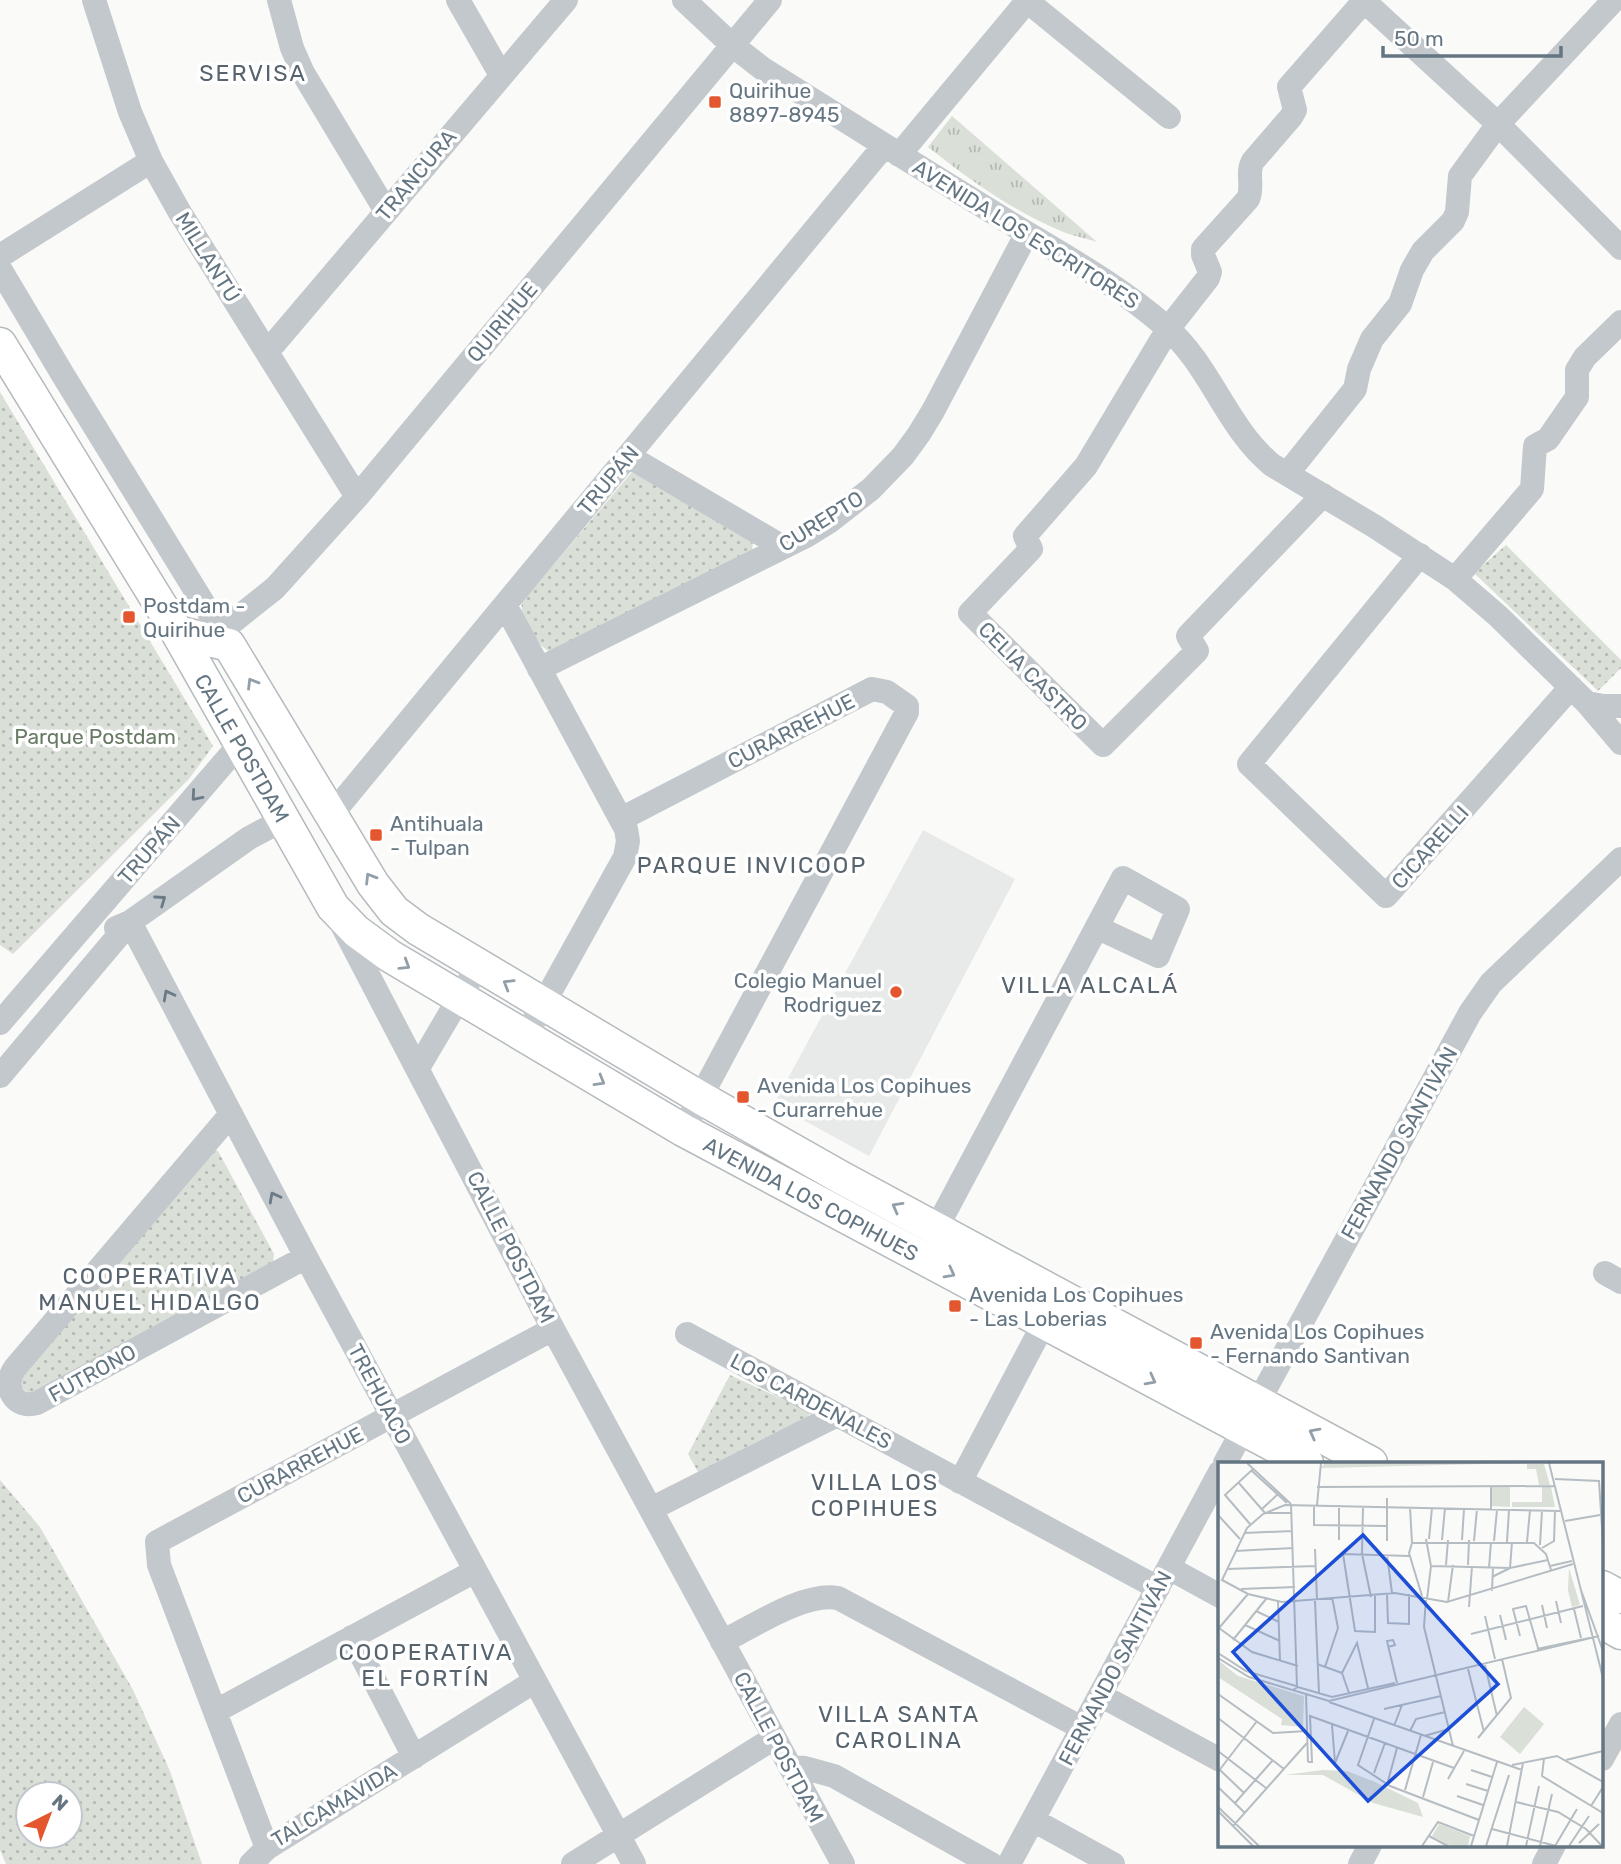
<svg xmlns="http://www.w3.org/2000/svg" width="1621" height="1864" viewBox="0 0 1621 1864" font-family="Rubik,sans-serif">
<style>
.built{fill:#e8e9e9}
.grass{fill:url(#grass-tufts)}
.park{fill:url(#park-dots);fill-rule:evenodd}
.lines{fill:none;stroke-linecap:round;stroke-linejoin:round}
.major-casing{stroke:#b5babe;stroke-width:35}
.minor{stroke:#c3c8cc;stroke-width:24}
.major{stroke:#fff;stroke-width:32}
.oneway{stroke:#939fa8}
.oneway2{stroke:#6a7a87}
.poi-dot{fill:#e4572e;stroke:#fff;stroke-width:2.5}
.labels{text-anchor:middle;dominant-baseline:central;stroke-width:7;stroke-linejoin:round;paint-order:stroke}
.poi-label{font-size:21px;fill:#657683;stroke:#fff;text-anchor:start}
.street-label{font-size:21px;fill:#657683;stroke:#fff}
.park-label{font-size:21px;fill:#687a64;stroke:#fff}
.neighbourhood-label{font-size:23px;letter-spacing:2px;fill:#57646e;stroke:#fff}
.inset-road{fill:none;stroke:#b5bdc2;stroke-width:2}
.view{fill:#1d4ed8;fill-opacity:0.15;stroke:#1d4ed8;stroke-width:3.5}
.inset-edge{fill:none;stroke:#657683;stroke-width:3.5}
</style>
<defs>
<pattern id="grass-tufts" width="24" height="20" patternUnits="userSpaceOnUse" patternTransform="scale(1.75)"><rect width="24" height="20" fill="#dadfd7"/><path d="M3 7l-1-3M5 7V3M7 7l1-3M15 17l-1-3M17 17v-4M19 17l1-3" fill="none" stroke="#b4b9b4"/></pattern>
<pattern id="park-dots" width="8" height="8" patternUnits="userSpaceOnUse" patternTransform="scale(1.75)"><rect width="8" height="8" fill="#dadfd7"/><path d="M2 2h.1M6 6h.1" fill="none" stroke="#b4b9b4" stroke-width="1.8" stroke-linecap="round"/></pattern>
</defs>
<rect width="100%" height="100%" fill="#fafaf8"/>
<!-- built -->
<path class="built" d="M923,830L1015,879L869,1156L774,1104Z"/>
<!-- grass -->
<path class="grass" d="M952,116L1097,242C1085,238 1072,236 1061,231C1013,211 968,179 928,147Z"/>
<!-- park -->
<path class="park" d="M0,392L213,746L189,779L13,954L0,945Z
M632,472L753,541L752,551L552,652C536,647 519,618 522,602Z
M1506,545L1621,660V668L1598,691L1474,573Z
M214,1149L218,1151L274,1254L273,1262L36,1393H28L21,1387V1379Z
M730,1375L810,1412L806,1423L698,1472L688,1454Z
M0,1480L40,1527L133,1690L170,1771L202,1864H6L0,1850ZM28,1794H70V1836H28Z"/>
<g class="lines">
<!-- major casing -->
<g class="major-casing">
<path id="major" d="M0,344L177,632L333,907L356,931L390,956L683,1130L1307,1463
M177,632L229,645L373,884L394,911L418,929L701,1098L842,1178L1371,1463
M1602,1587L1621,1597
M1602,1622L1621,1633"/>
</g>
<!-- minor -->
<path class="minor" d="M94,0L130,112L151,161L179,211L357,497
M279,0L292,48L303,73L386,211
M458,0L501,75
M684,0L732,45L763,69C842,119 922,169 1002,218C1059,253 1116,283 1166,327C1211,366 1226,427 1272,465L1374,526L1455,579L1498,616L1587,703L1621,743
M1027,1L1169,117
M899,155L1028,0
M0,256L151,161
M0,269L63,375L229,645
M268,351L566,0
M628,456L783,547
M1287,474L1355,389L1359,369L1372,339L1400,304L1412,270L1423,251L1453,221L1457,212L1460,176L1498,124L1614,0
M1323,495L1188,636L1197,651L1103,745L970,613L1031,549L1025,536L1086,466L1168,329L1208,278L1210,272L1203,255V249L1248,199C1254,186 1246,173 1253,161L1291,117L1295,110L1289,87L1364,1L1498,124L1621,248
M1420,555L1249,764L1386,896L1571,687
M1455,579L1532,489L1535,446L1548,439L1577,397V370L1585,357L1621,322
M505,605L626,829L628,841L625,857L525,1037
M221,631L275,588L357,497L770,0
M539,669L806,536L830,521L871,489L903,456L919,434L933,411L1027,233
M1587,703L1603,706H1621
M332,814L884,146
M621,819L872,689L887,692L907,706V712L683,1130
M341,923L553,1329L843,1864
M116,928L130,922L249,838L283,820
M0,1023L240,744
M418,1068L478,966
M0,1076L130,922L306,1257L634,1864
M231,1114L15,1368C2,1386 14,1410 37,1403L306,1257
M936,1229L1123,878L1178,909L1158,956L1098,928
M1605,1273L1621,1282
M687,1334L1158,1588
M1225,1463L1470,1013L1491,983L1621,859
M960,1482L1044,1323
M651,1509L837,1415
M1169,1568L1220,1596
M352,1637L414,1757
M722,1642C754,1626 804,1592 838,1598L1082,1728
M1100,1695L1220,1760
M216,1711L475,1571
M1602,1759L1621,1724
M790,1767L805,1768L834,1776L991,1864
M1033,1820L1113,1864
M267,1848L159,1565L157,1542L553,1329
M251,1864L267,1848L535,1681
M573,1864L774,1738
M1009,1864L1220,1472
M1360,1864L1370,1845
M1544,1864L1554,1845"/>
<!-- major -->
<use href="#major" class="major"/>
</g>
<!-- one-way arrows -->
<defs><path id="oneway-chevron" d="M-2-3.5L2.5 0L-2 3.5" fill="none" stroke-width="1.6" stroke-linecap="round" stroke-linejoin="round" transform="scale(1.75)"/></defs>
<g class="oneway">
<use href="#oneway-chevron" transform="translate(252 683) rotate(-121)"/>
<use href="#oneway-chevron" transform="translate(370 878) rotate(-121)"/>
<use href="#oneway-chevron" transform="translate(405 965) rotate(32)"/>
<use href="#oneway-chevron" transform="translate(508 984) rotate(-149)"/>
<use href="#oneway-chevron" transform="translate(600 1081) rotate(30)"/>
<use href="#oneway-chevron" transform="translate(897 1207) rotate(-151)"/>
<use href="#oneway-chevron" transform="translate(950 1273) rotate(28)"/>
<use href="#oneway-chevron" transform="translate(1151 1380) rotate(28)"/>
<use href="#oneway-chevron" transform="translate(1314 1433) rotate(-152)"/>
</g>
<g class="oneway2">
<use href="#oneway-chevron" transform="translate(196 796) rotate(131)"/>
<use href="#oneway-chevron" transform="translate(161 900) rotate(-35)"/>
<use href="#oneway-chevron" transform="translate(168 995) rotate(-118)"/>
<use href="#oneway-chevron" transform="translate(274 1197) rotate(-118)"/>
</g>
<!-- markers -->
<g class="poi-dot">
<rect x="708" y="95" width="14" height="14" rx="3.5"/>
<rect x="122" y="610" width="14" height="14" rx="3.5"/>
<rect x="369" y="828" width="14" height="14" rx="3.5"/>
<circle cx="896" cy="992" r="7"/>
<rect x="736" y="1090" width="14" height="14" rx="3.5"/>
<rect x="948" y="1299" width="14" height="14" rx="3.5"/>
<rect x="1189" y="1336" width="14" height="14" rx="3.5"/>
</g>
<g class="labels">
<!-- poi labels -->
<g class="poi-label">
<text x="729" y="90">Quirihue<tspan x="729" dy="24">8897-8945</tspan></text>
<text x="143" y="605">Postdam -<tspan x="143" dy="24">Quirihue</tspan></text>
<text x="390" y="823">Antihuala<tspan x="390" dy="24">- Tulpan</tspan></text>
<text x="882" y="980" text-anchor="end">Colegio Manuel<tspan x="882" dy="24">Rodriguez</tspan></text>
<text x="757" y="1085">Avenida Los Copihues<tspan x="757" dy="24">- Curarrehue</tspan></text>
<text x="969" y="1294">Avenida Los Copihues<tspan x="969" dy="24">- Las Loberias</tspan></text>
<text x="1210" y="1331">Avenida Los Copihues<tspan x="1210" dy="24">- Fernando Santivan</tspan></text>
</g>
<!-- street labels -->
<g class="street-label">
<text transform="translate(416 175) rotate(-50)">TRANCURA</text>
<text transform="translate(1026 234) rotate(32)">AVENIDA LOS ESCRITORES</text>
<text transform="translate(208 257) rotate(58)">MILLANTÚ</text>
<text transform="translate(502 322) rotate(-50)">QUIRIHUE</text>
<text transform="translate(608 480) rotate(-50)">TRUPÁN</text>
<text transform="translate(821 521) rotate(-32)">CUREPTO</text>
<text transform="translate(1033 676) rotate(45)">CELIA CASTRO</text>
<text transform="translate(791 731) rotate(-27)">CURARREHUE</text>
<text transform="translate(242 748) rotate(60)">CALLE POSTDAM</text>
<text transform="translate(1430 847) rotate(-48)">CICARELLI</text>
<text transform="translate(149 850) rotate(-49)">TRUPÁN</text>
<text transform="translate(1399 1143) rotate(-61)">FERNANDO SANTIVÁN</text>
<text transform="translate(811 1199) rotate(28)">AVENIDA LOS COPIHUES</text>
<text transform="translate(511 1247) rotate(63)">CALLE POSTDAM</text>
<text transform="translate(92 1373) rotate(-29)">FUTRONO</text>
<text transform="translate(380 1394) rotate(62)">TREHUACO</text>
<text transform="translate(811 1401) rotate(28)">LOS CARDENALES</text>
<text transform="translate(300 1465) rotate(-28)">CURARREHUE</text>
<text transform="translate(1115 1668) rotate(-62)">FERNANDO SANTIVÁN</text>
<text transform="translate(779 1747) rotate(62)">CALLE POSTDAM</text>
<text transform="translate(334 1805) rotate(-31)">TALCAMAVIDA</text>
</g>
<!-- park labels -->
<g class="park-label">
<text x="95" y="736">Parque Postdam</text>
</g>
<!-- neighbourhood labels -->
<g class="neighbourhood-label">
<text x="253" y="73">SERVISA</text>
<text x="752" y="865">PARQUE INVICOOP</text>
<text x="1090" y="985">VILLA ALCALÁ</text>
<text x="150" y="1276">COOPERATIVA<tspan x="150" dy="26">MANUEL HIDALGO</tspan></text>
<text x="875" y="1482">VILLA LOS<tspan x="875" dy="26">COPIHUES</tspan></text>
<text x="426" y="1652">COOPERATIVA<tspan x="426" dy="26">EL FORTÍN</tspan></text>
<text x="899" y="1714">VILLA SANTA<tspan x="899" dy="26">CAROLINA</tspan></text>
</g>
</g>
<!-- overview -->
<g transform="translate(1218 1462)">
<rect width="385" height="385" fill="#fafaf8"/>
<path d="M107,1H306L103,6ZM309,2H326L332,23H321L318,7H309ZM324,25H333L337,45H294V40H324ZM351,106L362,143L354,145L350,129Z" fill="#dadfd7"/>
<path d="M274,25H292V45L274,44ZM0,198L20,214L86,234L85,265L63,263L64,257L0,215ZM105,308L129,309L157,320L200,341L205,355L155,341L105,313H67ZM221,362L252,374L250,384H233L214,374Z" fill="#dadfd7"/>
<path d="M306,245L326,262L302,292L282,275Z" fill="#dadfd7"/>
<path class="inset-road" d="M29,1L73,42M331,1L385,216M34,9L69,41M337,17L381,19L385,81M20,20L47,51H74M99,25L336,24M273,25V47M73,42L79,225M96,43V63L169,64M99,43L103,1M145,45L144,92L153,135M192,45L194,81M44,47L60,32M342,49L67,43L45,52L29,66L4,118L30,132L64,140L177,131L229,140L355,102M0,53L22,77M347,59L382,53M32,62L7,33L35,7M26,71L74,69M208,77L213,104L209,137M211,77L214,46M121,78V43M224,78L227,46M244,78L246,47M169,79V36M256,79L259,47M276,79L279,48M289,80L291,48M309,80L312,48M194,81H316L328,92L333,108M194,81L191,91L204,134M322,83L324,49M324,86L336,79L337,49M97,87L99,138M17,89L75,86M169,93L174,131M228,103L230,78M250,103L251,78M213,104L292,106L330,98M332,104L354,99M271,106L273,80M9,107L97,104M274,115L292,106L294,80M23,127L77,125M363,128L385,189M274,129L275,105M169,132L170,161L191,162V132M157,134V170L137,169L125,92L191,94M208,136L206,165L235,284M97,139L101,231M338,139L343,161M60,140L62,199M230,140L235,103M324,143L329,166M251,145L254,104M356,147L363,176M38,149L61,160M282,153L288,178M267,154L277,197M27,163L62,179M1,166L34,190L80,204M1,166L30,132M253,172L365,144M302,174L295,147L308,144L320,186M15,178L48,137M170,185L177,183L175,178L169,179L179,221M319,187L381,174M0,191L28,209L78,224M0,196L31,215L111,239L381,174M99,202L124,211M267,203L279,254M107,205L120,166L114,135M250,207L266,270M124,211L139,181L150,226M124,211L131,231M75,228L80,225L114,235L177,221M0,232L55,271L89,269M88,232L90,300M111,240L304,308M166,247L223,234M0,256L66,307M156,257L140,303L172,324L261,358M114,263L117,301M176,264L184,243M192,269L198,257L227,250M206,274L231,267M260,276L293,236L284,197M0,289L48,326M326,296L324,314L385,351M348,298L385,289M90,300H94L92,254L236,306M117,301L130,269M294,303L339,294L385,320M2,308L26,331M253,308L274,315M0,310L39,259M156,311L167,281M230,317L246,289M170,319L179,286M248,322L270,329M0,325L27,351M187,328L203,273M239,334L265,343M205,335L215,300M298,340L340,350L368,367L384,384M17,341L55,298M373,344L385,325M0,345L41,384M0,349L35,384M15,364L89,281M274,367L338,384M211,374L230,384M361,381L381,362M204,384L220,360L256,374M253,384L279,300M268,384L291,313M289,384L305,301M308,384L321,324M322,384L334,332M337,384L359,347M351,384L371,354"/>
<path class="view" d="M145,73L280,222L150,339L15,190Z"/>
<rect width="385" height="385" class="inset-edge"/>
</g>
<!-- north arrow -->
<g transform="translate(49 1815) rotate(42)"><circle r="33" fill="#ffffff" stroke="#c1c8cd" stroke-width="2"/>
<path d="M0-5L12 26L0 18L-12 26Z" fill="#e4572e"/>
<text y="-10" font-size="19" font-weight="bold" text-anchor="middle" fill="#657683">N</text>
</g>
<!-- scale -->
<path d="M1383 46v10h178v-10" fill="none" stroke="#657683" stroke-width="3.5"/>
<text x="1394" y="46" font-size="21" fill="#657683" stroke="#ffffff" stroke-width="5" paint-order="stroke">50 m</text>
</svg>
